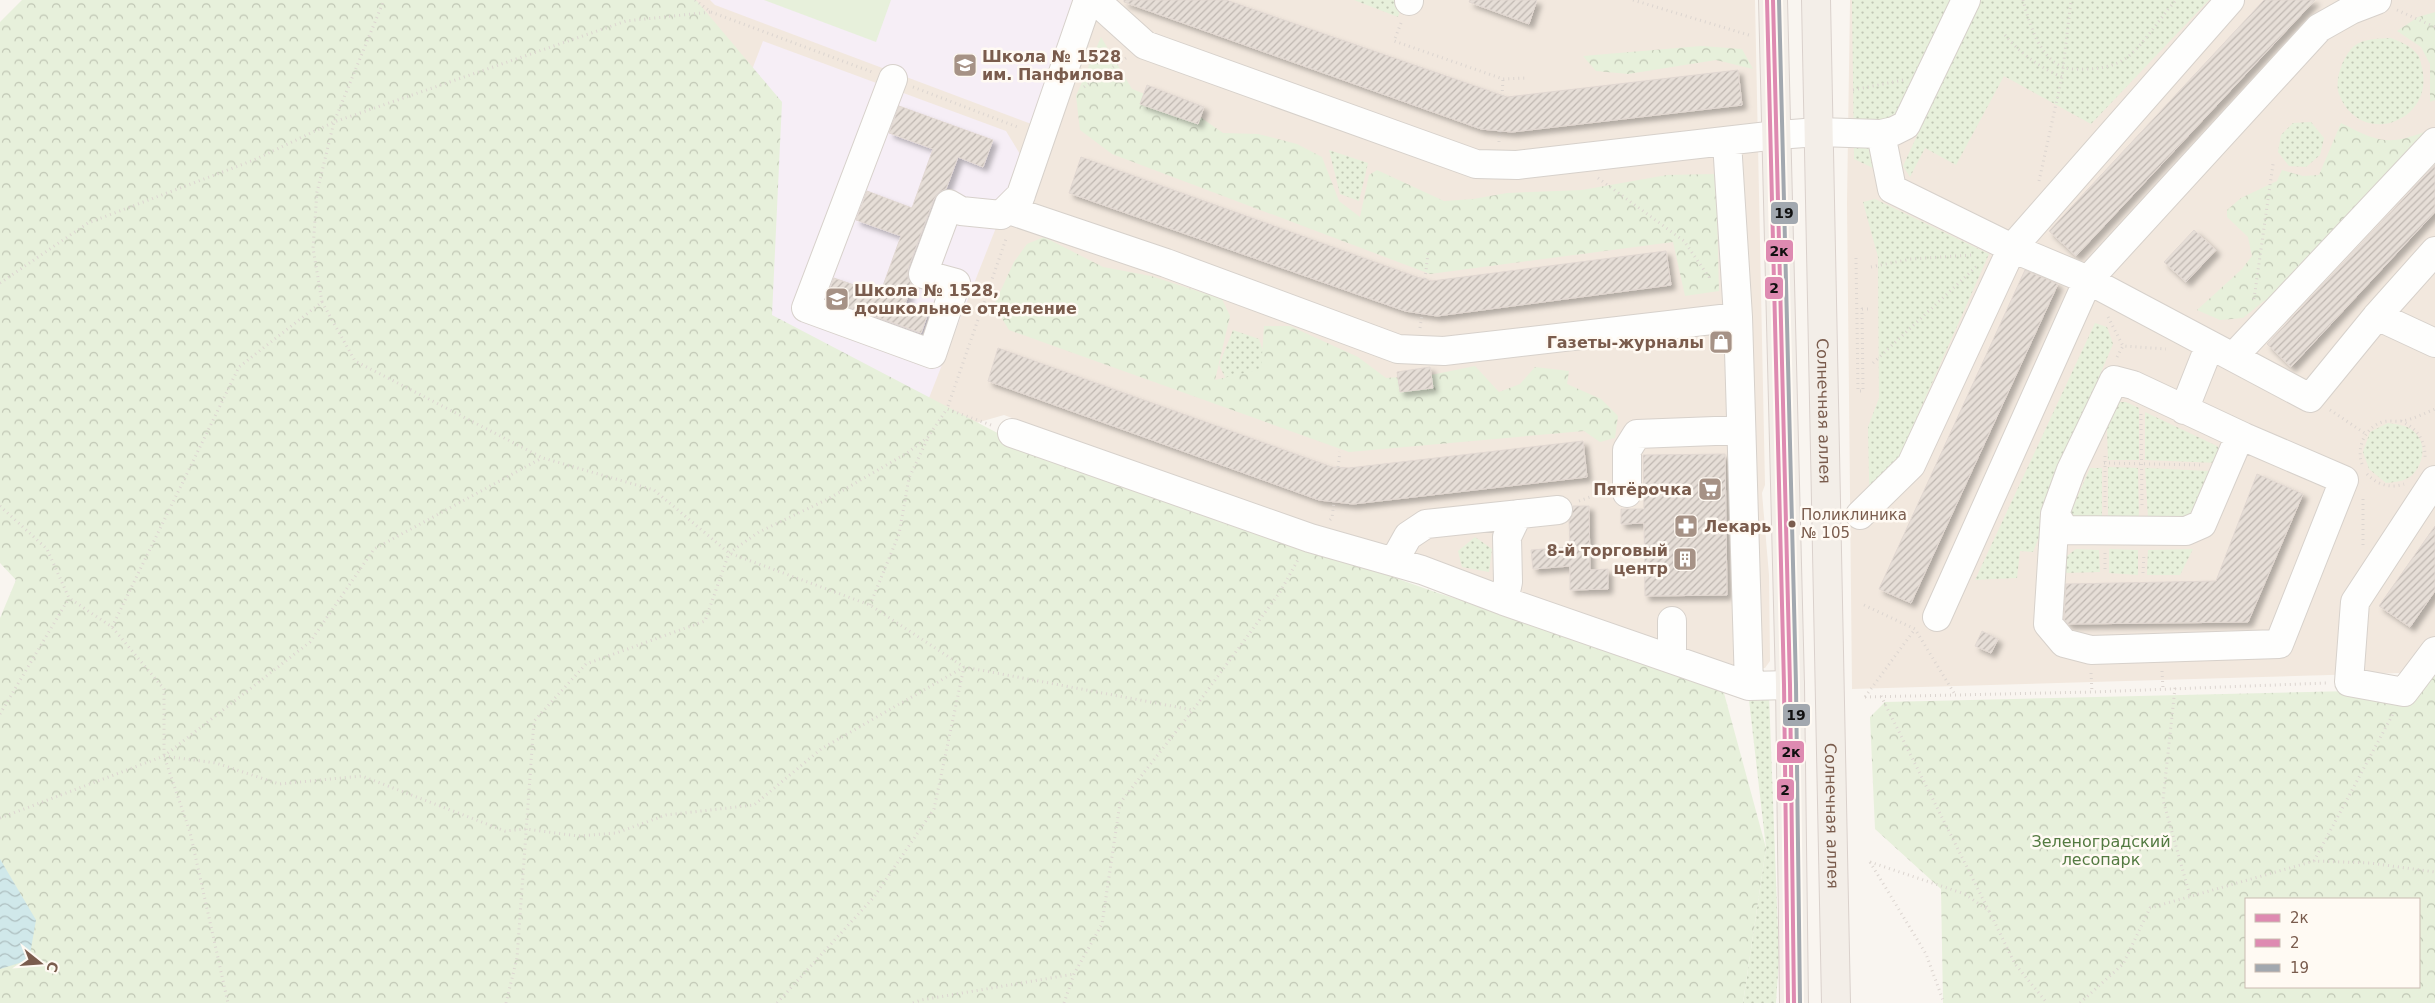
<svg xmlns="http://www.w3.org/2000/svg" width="2435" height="1003" viewBox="0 0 2435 1003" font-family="'DejaVu Sans',sans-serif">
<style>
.residential{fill:#f2e8de}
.education{fill:#f6eef6}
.green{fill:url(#green-dots)}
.forest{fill:url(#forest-crowns);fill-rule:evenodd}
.pitch{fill:#e7f0db}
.water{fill:url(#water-waves)}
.building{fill:url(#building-hatch);stroke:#e2d8d2;filter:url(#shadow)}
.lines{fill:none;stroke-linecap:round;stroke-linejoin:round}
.minor-casing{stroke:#d7d1cb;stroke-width:30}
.major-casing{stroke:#dad1cc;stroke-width:30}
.path{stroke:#dcd5d0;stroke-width:3;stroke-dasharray:1 4;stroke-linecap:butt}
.minor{stroke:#fefefd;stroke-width:28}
.major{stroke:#f3eee8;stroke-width:28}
.bus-1-casing{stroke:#fffaf3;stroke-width:8}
.bus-2-casing{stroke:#fffaf3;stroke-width:8}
.bus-3-casing{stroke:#fffaf3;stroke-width:8}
.bus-1{stroke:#de8ab1;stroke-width:4}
.bus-2{stroke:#de8ab1;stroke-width:4}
.bus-3{stroke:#a2a8af;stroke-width:4}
.bus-dot{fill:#7a5c4d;stroke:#fffaf3;stroke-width:2}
.labels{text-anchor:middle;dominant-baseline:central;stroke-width:5;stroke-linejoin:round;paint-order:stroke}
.bus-label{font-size:15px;fill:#7a5c4d;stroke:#fffaf3;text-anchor:start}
.poi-label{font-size:16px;font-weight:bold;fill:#7a5c4d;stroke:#fffaf3;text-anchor:start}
.street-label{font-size:16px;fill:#7a5c4d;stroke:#fffaf3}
.park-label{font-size:16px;fill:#537a41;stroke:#fffaf3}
.line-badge{stroke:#fffaf3;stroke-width:2}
.pale-badge-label{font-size:14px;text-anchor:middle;font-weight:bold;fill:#111}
</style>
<defs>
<pattern id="green-dots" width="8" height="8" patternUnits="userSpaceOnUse" patternTransform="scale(1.25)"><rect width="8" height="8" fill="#e7f0db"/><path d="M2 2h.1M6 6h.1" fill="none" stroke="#c0c6b4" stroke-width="1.8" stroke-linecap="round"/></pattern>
<pattern id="forest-crowns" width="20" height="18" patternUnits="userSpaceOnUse" patternTransform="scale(1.25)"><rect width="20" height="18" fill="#e7f0db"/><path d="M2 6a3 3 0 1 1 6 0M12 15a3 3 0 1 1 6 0" fill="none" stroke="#c0c6b4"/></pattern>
<pattern id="water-waves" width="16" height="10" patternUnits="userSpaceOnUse" patternTransform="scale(1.25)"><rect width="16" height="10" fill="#d0e8ea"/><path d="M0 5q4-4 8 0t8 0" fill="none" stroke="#aebfc0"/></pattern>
<pattern id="building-hatch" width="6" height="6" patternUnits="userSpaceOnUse" patternTransform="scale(1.25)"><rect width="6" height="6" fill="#e6ded7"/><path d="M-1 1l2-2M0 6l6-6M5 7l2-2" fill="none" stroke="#bfb7b1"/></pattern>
<filter id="shadow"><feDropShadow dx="4.5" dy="4.5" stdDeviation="2.5" flood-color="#0004"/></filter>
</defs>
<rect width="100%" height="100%" fill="#f9f5f0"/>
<!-- residential -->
<path class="residential" d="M676,0H1755L1765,485L1762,493L1769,575L1770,661L1765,668L1728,669L1314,529L1004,415L913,441Z
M1850,0H2435V672L1852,689L1847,203Z"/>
<!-- education -->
<path class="education" d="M710,0H1078L1034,125L715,5Z
M763,41L1006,131L1023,159L916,431L705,382L707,187Z"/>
<!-- green -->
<path class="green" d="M1354,0H1404L1398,17Z
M1852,0H1950L1873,168L1854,159Z
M1980,0H2209L2091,124L2004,76L1956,165L1925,148L1910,177L1903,166Z
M2391,38C2401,42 2411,46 2417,54C2420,57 2421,63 2422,68C2435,122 2360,149 2339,94C2334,80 2343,56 2354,46C2364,38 2380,39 2391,38Z
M2311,122L2324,138L2320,155L2306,167L2289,166L2278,152L2281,135L2293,123Z
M1329,150L1368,163L1359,201L1340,194Z
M1875,199L1989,254L1870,523L1868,427L1879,398L1878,257L1863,202Z
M2095,323L2107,327L2113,344L2043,508L2039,537L2033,552L2020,551L2017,578L1975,580Z
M1233,330L1259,339L1268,367L1228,383L1219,365Z
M2117,402H2126L2139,408V460H2108L2107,428Z
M2145,412L2217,446L2221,452L2218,463L2145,460Z
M2388,423C2399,425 2410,425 2417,435C2428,447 2421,473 2406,479C2400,482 2393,482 2386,483L2369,469L2363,452L2370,432Z
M2108,467L2138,468L2139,519H2108Z
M2090,468H2102V522L2069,516Z
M2145,468L2210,471L2198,509L2188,516L2148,517Z
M1475,537L1492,549L1489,572L1462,567L1458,551Z
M2076,549L2099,550L2100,572L2064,573L2067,556Z
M2109,549L2138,550V575L2109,573Z
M2193,549L2180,575H2147L2148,550Z
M1762,685L1769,695L1779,958L1776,1003H1743L1766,848L1749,700Z"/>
<!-- forest -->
<path class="forest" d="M22,0H696L782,102L772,315L1026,448L1438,593L1721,682L1766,848L1743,1003H0V618L16,580L0,563V22Z
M2435,12V100L2430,102V64L2421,47L2397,31L2418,17Z
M1101,37L1132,89L1155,98L1176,100L1223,133L1258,134L1297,144L1322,157L1339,201L1360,217L1369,175L1377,170L1444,201L1473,199L1507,193L1582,190L1667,175L1716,174L1719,291L1685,296L1673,242L1430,274L1112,154L1080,130L1076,96Z
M1701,46L1742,49L1753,69L1716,60L1628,74L1596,71L1583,56Z
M2341,123C2382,145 2392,145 2435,128V131L2284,297L2264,301L2243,318L2220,320L2197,310L2242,269L2252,256L2248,237L2227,217V210L2241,198L2277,181L2282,170L2303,176L2319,175Z
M1044,237L1103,267L1151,276L1222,299L1230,316L1215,380L1261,369L1264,326H1290L1358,357L1386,378L1431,375L1475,366L1499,392L1520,384L1535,367L1569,371L1567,384L1601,399L1618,416L1615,438L1600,442L1584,431L1349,452L1009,330L994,305L1014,262L1027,244Z
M2435,665V1003H1943L1941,889L1875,829L1870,717L1885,702L2397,690ZM2246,899H2419V987H2246Z"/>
<!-- pitch -->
<path class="pitch" d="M764,0H891L876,42Z"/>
<!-- water -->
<path class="water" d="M0,859L36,920L29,960L0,969Z"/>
<!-- building -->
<path class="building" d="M1124,0H1226L1507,97L1738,70L1742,105L1512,132L1481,129L1124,2Z
M1470,0H1537L1529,24L1469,2Z
M2264,0H2315L2076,256L2049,231Z
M1147,85L1204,107L1198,124L1140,104Z
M899,106L993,140L983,167L958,157L946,189L939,192L934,199L908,269V278L912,285L905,304L928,313L921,333L826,299L834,278L880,294L901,236L856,220L867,191L912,208L933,149L889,133Z
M1081,157L1417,277L1432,281L1666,251L1671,285L1437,316L1405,311L1069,193Z
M2435,165V212L2291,367L2267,344Z
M2194,230L2216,250L2186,282L2164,262Z
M2025,270L2058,284L1911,603L1879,589Z
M998,348L1332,467L1349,468L1583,441L1587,477L1353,504L1319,500L988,381Z
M1430,367L1433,388L1400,392L1397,372Z
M1725,454L1727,595L1645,596L1644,523L1621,524V509H1644L1643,455Z
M2257,474L2303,494L2248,622L2068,624L2064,619L2066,584L2216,581Z
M1573,506H1589L1590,570L1608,569V589L1570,590V566L1533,569L1531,550L1570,547L1569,520L1572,516Z
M2435,526V591L2410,627L2379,606Z
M1982,631L1998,639L1991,653L1975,646Z"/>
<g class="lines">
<!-- minor casing -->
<g class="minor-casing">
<path id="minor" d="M1088,0L1015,212L1166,263L1398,349L1444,351L1738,317
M1095,0L1145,45L1476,164L1517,165L1777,135L1818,132L1881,134L1894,131L1906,125L1966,0
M1409,1V0
M893,79L806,308L932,354L956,283L923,274L949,204L961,211L1001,215L1021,195
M1881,134L1892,189L2012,248L2088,280L2310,398L2377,316L2435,251
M1727,142L1738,317L1749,686
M2377,316L2435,343
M2233,357L2435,142
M2114,380L2133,385L2244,437L2344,480L2279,644L2091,650L2064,643L2048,624L2055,514L2071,470Z
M2184,410L2207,352L2214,347
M1012,433L1310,538L1422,570L1504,601L1749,686L1790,685
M2435,480L2355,602L2349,682L2404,692L2435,651
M1627,493V450L1637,434L1741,430
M2055,514L2065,530L2186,531L2202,524L2235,447L2244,437
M1860,515L1911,465L2012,248L2230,0
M1394,561L1408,536L1426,524L1558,510
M1504,601L1508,582L1507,537L1518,514
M1937,617L2088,280L2319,28L2351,10L2377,0
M1672,621V659"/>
</g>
<!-- major casing -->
<g class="major-casing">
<g id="major">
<path d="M1773,0L1790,685L1794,1003"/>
<path id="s1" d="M1816,0L1836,1003"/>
</g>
</g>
<!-- path -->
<path class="path" d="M695,0L711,12L872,72
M1633,0L1752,36
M2023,0C2029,22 2039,58 2063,67C2070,70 2082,69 2090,69C2105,68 2117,65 2129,56C2147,40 2160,18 2176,0
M2397,10L2435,27
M1401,23L1394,41L1503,79L1527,78
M2005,35C2018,51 2038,67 2062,77
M913,87L1020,128
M1084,87L1126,58
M1853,90L1903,80
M1502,96L1503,79
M1499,142L1500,130
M1598,178L1684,241L1711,280
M2039,181L2062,77L2071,0
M1856,258L1858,391H1863L1862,309H1872
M1871,267L1911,259L1972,255
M1425,279L1428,253
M0,283L88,223L254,160L334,122L626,21L711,12
M2254,299L2273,164
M322,302L355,361L543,458L654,490L729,553L870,605L964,667L1193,710
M2108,317L2123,346
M1420,328L1422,313
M2117,357L2123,346L2166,349
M1873,363L1977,266
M2330,410L2366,434
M2141,414L2142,508
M2401,421C2418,429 2426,441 2425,460
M991,425L947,409L1007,236
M2105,456V507
M2104,463L2203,465
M2362,464C2356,447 2365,428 2382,422C2389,420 2395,422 2401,421C2412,420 2425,413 2435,409
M1338,467L1340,452
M2367,474C2376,484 2390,489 2404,484
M2363,499V547
M1579,501L1604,492
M0,506L47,549L69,598L112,627L164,689V756L190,832L228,1003
M1330,520L1332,518L1334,502
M2105,569V553
M2143,573L2144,553
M870,605L899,534L909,478L928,438
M1864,605L1915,629L1954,693
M112,627L239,367L322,302L313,248L317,192L334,122L384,0
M2162,671L2163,688
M2091,673L2092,692
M2175,688L2163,800L2190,896
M1881,696L1989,911
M1865,697L2092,692L2327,683
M1865,697L1915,629
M0,714L69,598
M164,756L216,763L279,784L362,776L505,831L526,829L578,836L616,833L666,815L754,805L821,749L964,667
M0,818L164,756L310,642L374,549L542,458
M2314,861L2394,712
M1870,862L1965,894L1989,911L2015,964L2047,1003
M1870,862L1926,954L1944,1003
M506,1003L517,958L534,721L586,664L705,621L729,553L759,532L828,499L907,453L928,437L947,409
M777,1003L874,897L934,809L964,667
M913,1003L921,1000L1074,974
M1064,1003L1074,974L1102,924L1120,803L1193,710L1280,592L1299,558
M2080,1003L2123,964L2150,908L2314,861L2370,863L2435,872"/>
<!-- minor -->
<use href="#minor" class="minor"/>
<!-- major -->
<use href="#major" class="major"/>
<!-- bus-1 casing -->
<g class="bus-1-casing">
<path id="bus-1" d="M1773,0L1790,685L1794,1003"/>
</g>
<!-- bus-2 casing -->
<g class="bus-2-casing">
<path id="bus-2" d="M1767,0L1784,685L1788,1003"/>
</g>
<!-- bus-3 casing -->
<g class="bus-3-casing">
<path id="bus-3" d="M1779,0L1796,685L1800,1003"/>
</g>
<!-- bus-1 -->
<use href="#bus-1" class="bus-1"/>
<!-- bus-2 -->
<use href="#bus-2" class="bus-2"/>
<!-- bus-3 -->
<use href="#bus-3" class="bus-3"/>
</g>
<!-- icons -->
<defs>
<g id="school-square" transform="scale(1.25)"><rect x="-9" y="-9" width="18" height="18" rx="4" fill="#a69286" stroke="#fffaf3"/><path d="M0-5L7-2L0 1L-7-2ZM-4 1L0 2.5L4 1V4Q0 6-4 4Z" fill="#fff"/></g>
<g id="shop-square" transform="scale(1.25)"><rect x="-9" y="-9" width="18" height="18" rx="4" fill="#a69286" stroke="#fffaf3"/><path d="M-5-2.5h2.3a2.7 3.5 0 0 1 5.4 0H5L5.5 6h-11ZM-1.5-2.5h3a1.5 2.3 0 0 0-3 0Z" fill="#fff"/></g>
<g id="supermarket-square" transform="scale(1.25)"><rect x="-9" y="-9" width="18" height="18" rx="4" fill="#a69286" stroke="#fffaf3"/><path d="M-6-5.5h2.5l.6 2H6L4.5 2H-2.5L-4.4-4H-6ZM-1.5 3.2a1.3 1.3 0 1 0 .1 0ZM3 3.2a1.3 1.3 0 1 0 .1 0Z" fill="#fff"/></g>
<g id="pharmacy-square" transform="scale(1.25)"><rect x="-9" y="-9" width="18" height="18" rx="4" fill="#a69286" stroke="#fffaf3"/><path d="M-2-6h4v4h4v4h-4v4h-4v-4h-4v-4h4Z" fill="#fff"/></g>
<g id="building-square" transform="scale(1.25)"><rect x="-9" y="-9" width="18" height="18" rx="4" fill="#a69286" stroke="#fffaf3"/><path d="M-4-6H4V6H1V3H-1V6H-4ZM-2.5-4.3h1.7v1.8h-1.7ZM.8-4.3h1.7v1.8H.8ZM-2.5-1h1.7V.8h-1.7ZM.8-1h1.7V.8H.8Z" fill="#fff"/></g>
</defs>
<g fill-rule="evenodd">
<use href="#school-square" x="965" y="65"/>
<use href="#school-square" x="837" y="299"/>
<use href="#shop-square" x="1721" y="342"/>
<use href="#supermarket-square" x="1710" y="489"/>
<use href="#pharmacy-square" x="1686" y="526"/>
<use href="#building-square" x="1685" y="559"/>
</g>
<!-- markers -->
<circle class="bus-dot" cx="1792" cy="524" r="4.5"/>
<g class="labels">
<!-- bus labels -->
<g class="bus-label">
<text x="1801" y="515">Поликлиника<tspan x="1801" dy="18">№ 105</tspan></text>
</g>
<!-- poi labels -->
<g class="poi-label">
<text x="982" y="56">Школа № 1528<tspan x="982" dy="18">им. Панфилова</tspan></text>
<text x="854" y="290">Школа № 1528,<tspan x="854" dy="18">дошкольное отделение</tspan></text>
<text x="1704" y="342" text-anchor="end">Газеты-журналы</text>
<text x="1692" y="489" text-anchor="end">Пятёрочка</text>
<text x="1704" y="526">Лекарь</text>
<text x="1668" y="550" text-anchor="end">8-й торговый<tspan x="1668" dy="18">центр</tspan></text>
</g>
<!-- street labels -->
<g class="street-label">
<text stroke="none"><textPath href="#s1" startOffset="411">Солнечная аллея</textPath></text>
<text stroke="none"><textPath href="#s1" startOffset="816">Солнечная аллея</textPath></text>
</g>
<!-- park labels -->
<g class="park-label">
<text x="2101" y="841">Зеленоградский<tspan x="2101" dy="18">лесопарк</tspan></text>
</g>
</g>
<g class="line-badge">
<rect x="1770" y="201" width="29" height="24" rx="5" fill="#a2a8af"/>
<rect x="1765" y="239" width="29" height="24" rx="5" fill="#de8ab1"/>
<rect x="1764" y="276" width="20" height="24" rx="5" fill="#de8ab1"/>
<rect x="1782" y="703" width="29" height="24" rx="5" fill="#a2a8af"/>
<rect x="1776" y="740" width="29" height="24" rx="5" fill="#de8ab1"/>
<rect x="1776" y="778" width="19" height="24" rx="5" fill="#de8ab1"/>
</g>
<g class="pale-badge-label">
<text x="1784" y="218">19</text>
<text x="1779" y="256">2к</text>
<text x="1774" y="293">2</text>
<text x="1796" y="720">19</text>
<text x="1791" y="757">2к</text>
<text x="1785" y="795">2</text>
</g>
<!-- legend -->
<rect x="2245" y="898" width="175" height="90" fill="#fffaf3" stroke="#cabbb1"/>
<rect x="2255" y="914" width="25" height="8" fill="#de8ab1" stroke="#cabbb1"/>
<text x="2290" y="923" font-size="15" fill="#7a5c4d">2к</text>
<rect x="2255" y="939" width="25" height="8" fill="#de8ab1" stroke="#cabbb1"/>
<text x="2290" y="948" font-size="15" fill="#7a5c4d">2</text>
<rect x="2255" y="964" width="25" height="8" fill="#a2a8af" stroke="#cabbb1"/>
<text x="2290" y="973" font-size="15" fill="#7a5c4d">19</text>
<!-- north arrow -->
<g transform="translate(40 963) rotate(107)" stroke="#fffaf3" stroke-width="4" paint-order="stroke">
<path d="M0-4L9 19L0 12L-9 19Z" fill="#7a5c4d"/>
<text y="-8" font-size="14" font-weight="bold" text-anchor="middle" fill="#7a5c4d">С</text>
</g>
</svg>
